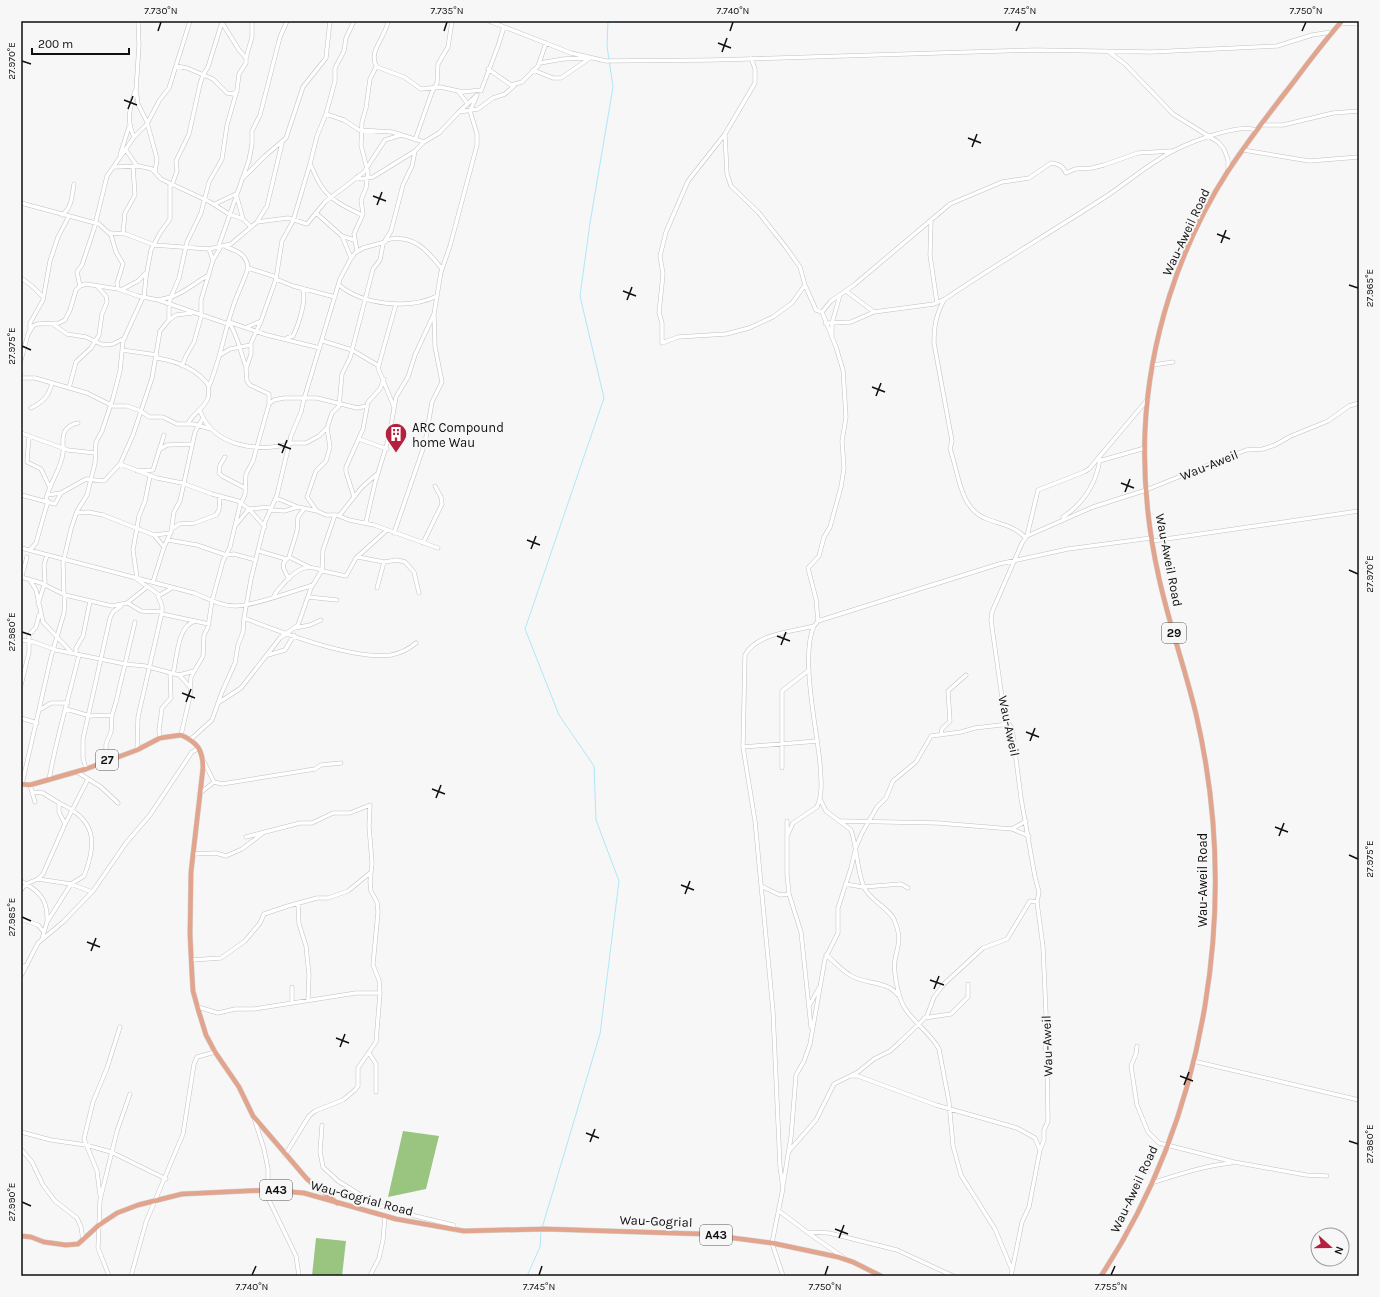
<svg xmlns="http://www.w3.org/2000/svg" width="1380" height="1297" viewBox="0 0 1380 1297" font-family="Karla,sans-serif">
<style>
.forest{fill:#9ac580}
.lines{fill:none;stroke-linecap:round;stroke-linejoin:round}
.stream{stroke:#aee7f8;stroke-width:1}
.minor-casing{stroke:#c1c1c2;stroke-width:4.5}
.major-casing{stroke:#d4d4d4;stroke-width:5.5}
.minor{stroke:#fff;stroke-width:3.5}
.major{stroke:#e2a48d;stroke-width:4.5}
.ticks{fill:none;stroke:#0f0f10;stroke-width:1.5}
.labels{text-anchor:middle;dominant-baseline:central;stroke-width:4;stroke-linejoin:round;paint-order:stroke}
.shield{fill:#f7f7f8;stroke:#555556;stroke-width:1}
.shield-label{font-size:12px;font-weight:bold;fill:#0f0f10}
.street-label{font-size:13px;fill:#0f0f10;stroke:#f7f7f8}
.poi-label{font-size:13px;fill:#0f0f10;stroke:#f7f7f8;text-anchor:start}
.neatline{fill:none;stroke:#0f0f10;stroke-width:1.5}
.ticks-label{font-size:10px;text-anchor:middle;fill:#0f0f10}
</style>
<rect width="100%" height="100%" fill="#f7f7f8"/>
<!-- forest -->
<path class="forest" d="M403,1131L439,1136L426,1189L388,1197Z
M316,1238L346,1241L342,1276H312Z"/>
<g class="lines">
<!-- stream -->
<path class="stream" d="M542,1228L600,1034L619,881L596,820L594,766L559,715L525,629L604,398L580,296L590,223L613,87L607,46L608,21
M527,1276L540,1247L541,1231"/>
<!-- minor casing -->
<g class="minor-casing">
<path id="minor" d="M138,21L139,45L136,90L138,104L147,122L157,159L155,171
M221,21L239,50L246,58
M388,21C386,37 367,52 377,67L404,77L421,89L440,87L463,92L481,90
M489,21L571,53L606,61L712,60L1036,50L1151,52L1277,46L1312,35L1332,32
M1340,23L1359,24
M1109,52L1125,64L1173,114L1218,142L1224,149L1228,160V170
M540,63L563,59L585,58
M176,66L187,68L213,79L227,93L233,94L237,91
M488,69L511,85L522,82L538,66L546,43
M533,70L553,78H561L590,58
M458,91L467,103
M481,91L498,46L504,27
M459,112L476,96
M326,114L344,120L359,130L392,132L424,142L439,133L459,112L478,109L493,98L505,94L515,85
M1260,125H1283L1333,113L1359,111
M725,134L727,174L731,186L759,213L785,246L800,267L805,285L792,303L773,317L749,328L726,334L678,337L662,343V323L659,313L663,274L660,256L666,232L688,181L725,134L755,83V69L751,58
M134,137C126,120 130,108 135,91
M415,140L432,92L437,83L438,64L448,47L452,21
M126,150L137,166
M1243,150L1309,161L1359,157
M120,155L129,127
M310,164C314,171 316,178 320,184C329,200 347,208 362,215
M114,167L139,166L152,169L161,179L210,202L229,214L243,219L251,227
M357,177L361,179L373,177L415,151
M242,179L265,156L286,138L303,87L326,58L330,21
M172,185L177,171L176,161L189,134L200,84L203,75L208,67L222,22
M21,203L99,224L111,235L116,252L123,264L117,283L118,289
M215,204L236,194L243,219
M316,213L342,236L351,258
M62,215C72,208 72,195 74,184
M931,221L930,255L937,303
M257,222L288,218L307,224L325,202L364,172L385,140L401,135
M110,233L126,234L154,245L209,249L231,244L257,222L267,206L282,143
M123,233L125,213L135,195L133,166
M342,236L354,240
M386,240C413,233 428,251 442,269
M226,247C238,251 247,255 248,268L276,277
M218,248L249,160L252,144V131L260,115L280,37L287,21
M209,249L213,260
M357,251L354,234L363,214L361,200L366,188L368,173L361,145L362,122L366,108L370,79L376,67
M21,278L32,286L43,297
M276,279L293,286L335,297
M339,285C363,305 409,310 437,296
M805,285L816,310L822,312L836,347L843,370L846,417L842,441L844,468L841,487L830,527L824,537L819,556L808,568L816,599L818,621
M80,286L77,272L82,265L94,229L107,176L134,137L147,124L159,101L169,88L190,21
M121,290L138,281L146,273
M846,291L874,312
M144,297L146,277L151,250L160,233L170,219V184
M158,300L171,297L179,278L187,242L201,213L209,182L222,159L227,125L237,90L239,74L246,63V58L252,37V21
M944,300C936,315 934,326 934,343L952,441L950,449C959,473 959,509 987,519C1003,525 1012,525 1025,537
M822,312L831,301L854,285L950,204L1002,182L1029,178L1051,163C1059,164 1063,166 1066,173L1075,169L1092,168L1104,165L1138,153L1172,151
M169,320L176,315L192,313
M229,322L267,335L320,348
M229,323C237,333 241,354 246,367
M825,323H832L840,295
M53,324L67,334L86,337L103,345L113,344L125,338
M247,327L261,321
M30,331V323L43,300L50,261L58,237L69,216
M832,337V323L851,322L874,312L934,304L945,299C995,265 1048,234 1099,201C1125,185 1147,164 1175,150C1191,142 1239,123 1256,130
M287,338L293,336C298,326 308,297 302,288
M323,341L352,350L379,366
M122,350L157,355
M220,355L230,349L251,345
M157,358C176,361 197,369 209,386
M21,360L28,334L33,326L37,324L59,323L65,320L70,310L76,290L80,286L86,284L118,289L138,296L158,300L228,324
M1153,365L1173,362
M182,366L186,356L194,342L201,317V300L213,260L220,248
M21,378H35L87,393L113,406H127L141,411L149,417H163L177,424H193L211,429
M69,388L76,362L91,348L99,335L102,314L107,302L106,296L97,286
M269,404L274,400L284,398H317L357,408L367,406
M394,407L378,368L396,304
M31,408C43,402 49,396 52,383
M200,411C214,447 257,452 290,444
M188,424C191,415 203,410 208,398C210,394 207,390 209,386C220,361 224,333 233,307C237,294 244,281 248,268
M21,433L68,450L95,453
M29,436L27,462L41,469L49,486
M359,439L387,449
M290,443H306L319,436L327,428L332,413L339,406L342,374L350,358L373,269L380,260L383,244L391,231L403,185L412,166L415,151L424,142
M159,450L167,445L192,444
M225,457L220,465L219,473L222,476L245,488
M1099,461L1145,448
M120,464L157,478L182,483L212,494L238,501L249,509L272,507
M137,471L153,470L164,435
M21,495L55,504L61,493
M47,495L61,493L86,479L104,481L120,464L133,435L152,378L160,331L169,320V304L171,297C183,294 197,281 209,275
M354,497L346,472V467L363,429L368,402L380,389L384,379
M276,498L298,507
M46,500C49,483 61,470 63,453C64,445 61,438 65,431C68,426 73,424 78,423
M304,509L298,517L297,531L289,557L309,567
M270,510L284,511L298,507L317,511L326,515H337L349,520L374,525L438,548
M317,511L307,497L316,471L326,461L330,447L327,428
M77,513L88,512L103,515L154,535L164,547
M339,516L362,487L377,474
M1063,517C1084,503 1096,484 1100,459
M366,522L375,483L389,437L396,397L408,377L415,355L434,314L441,272L450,246L477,145V134L470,111L477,95
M235,526L249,509L265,527
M172,529L179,524L195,523L216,515L219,510L220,496
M394,533L425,443L432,402L442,382L435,347L434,315
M154,535L171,533
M1027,536L1038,490L1084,472L1089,469L1148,399
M168,540L197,545L226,555L234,554L256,560
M1152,541L1359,511
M423,543L442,504L441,497L435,486
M21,548L194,593C207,598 220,606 235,606C254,606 293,591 313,585
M30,550L36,543L48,501
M259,551L286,559
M358,557L384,562L397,560L405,562L414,572L419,593
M288,558C279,565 285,571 289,579
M321,572L323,571L346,576L356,558L387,530
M21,577L41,583L65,595L112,606L127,603L147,587
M135,578L158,594
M137,578L133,550L139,516L145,501L150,476
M21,579L27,557
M30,580L36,590L43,622L72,653
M153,582L164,547L171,532L174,512L180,501L195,432L203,418
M377,588L384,562
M64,594L63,563L71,529L77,511L87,495L95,463L96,442L102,431L113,398L120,371L123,341L143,297
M274,596C277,590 282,586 286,581C298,569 305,564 322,570
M308,597L337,600
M128,603L141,611L162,612
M38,604L45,582L44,565L47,555
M162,614L195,621
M244,618C281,632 352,660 391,655C401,653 409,649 416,643
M295,628L310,625L321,620
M21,640L34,642L56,650L125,664L145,666L179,675L194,671
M76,654V648L83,636L90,601
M268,655L285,650L294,635
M173,674C177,659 177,626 195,621L209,624
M180,676L191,688
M21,685L29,652V635L36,627L39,615
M218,703L241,688L280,638L298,625L311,588L322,570L323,550L335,515
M41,709L51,703H68
M66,709L90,716L112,715
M21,718L37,723
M941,734L942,729L950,721L948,691L966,675
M181,735L190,696L191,677L203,656L204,635L208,627L212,601L223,561L230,547L240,505L245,495L246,474L253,461L269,404V394L250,385L247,381L246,369L251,354V343L261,321L276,279L282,241L293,221L310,164L317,136L326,114L335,81V68L344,51L346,38L354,21
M160,738L159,730L162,708L171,698L170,673
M191,739L212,720L222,692L235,663L238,645L243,632L244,618L251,579L265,522L277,495L291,436L301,412L304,399L340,279L350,260L355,253L363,248L385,242
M743,747L818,741
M137,750L138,717L162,612V606L158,596L172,588
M106,760V744L111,732L112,715L116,702L135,622
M203,760L214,782L222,784L315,769L321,765L341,763
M782,768V691L809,670
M86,769L83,758V739L110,618L113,612L121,606
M77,772L101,787L118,803
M88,779L65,824L43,874L38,879L71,884L92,892
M49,780C56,739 69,697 79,655
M22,784L51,657L64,613L65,595
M30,785L35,802
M33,792L43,793L59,803V812L65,824
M199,794L214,782
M820,799L826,811L851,830C857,846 857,875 865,889C871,901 892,910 895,922C902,940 898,943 895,960C893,971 898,995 903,1005C911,1021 930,1032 939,1049L949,1102L953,1146L961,1175L995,1229L1012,1270
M787,821V874L789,894L801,932L811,1027
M840,821L938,823L1012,829L1029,836
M1012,829L1026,821
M788,834L793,823L817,807C823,794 821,778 820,764C817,729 800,656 814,626
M246,837L300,823H312L333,813H350L370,805L369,826L372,863L370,882L371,891L377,902L378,912L373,965L379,980L380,993L376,1042L358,1068V1086L355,1090L343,1100L315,1111L309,1116L285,1155
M193,854L216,853L226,856L242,849L263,833
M21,881L26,884L38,879
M845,884L863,887L901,884L908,888
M761,886L780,895L789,894
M21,890L26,884C42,893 48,903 47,922
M298,903L299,924L306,946L309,975L308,1000
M21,919L38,925L43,931
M42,939L47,922L71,884L84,876C98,841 95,819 59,803
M826,955C834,961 841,970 850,975C865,985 886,980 898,995
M192,960L221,958L245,941L260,923L264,914L288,906L317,898H328L348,891L370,873
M21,967L27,965
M21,976L38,943L63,922L93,891L126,843L150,815L192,752L199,748
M292,987V1002
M809,1006L819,988
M198,1007L218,1013L235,1009H254L356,993H380
M924,1018L951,1014L968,997V984
M1137,1046L1136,1054L1131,1066L1137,1105L1148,1132L1159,1143L1234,1162L1306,1175L1327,1176
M369,1053L376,1064V1092
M1193,1061L1359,1100
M852,1076H858L936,1105L1017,1128L1035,1138L1040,1150
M254,1118L264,1149L268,1169V1198L296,1256L299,1276
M322,1125L320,1152L323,1167L338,1181L377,1205L407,1214L453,1225L455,1230
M21,1132L51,1140L86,1145L111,1152L166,1179
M21,1149L32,1162L43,1185L55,1201L77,1218L81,1227L83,1240
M789,1151L816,1120L834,1084L858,1072L874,1059L890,1051L899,1043L927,1016L934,997L944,984L983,948L1007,939L1030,901L1037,902
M1151,1183C1178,1175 1203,1166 1231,1163
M783,1185L791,1137L796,1075L804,1061L810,1044L825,959L838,933V908L851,868L856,847L862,833L877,807L886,798L893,781L916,762L931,736L961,732L975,728L1009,724
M100,1195L97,1171L84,1139L93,1102L107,1068L120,1027
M779,1211L807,1232L829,1233L897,1250L953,1276
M807,1232L844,1258
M109,1276L98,1248L100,1200L117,1131L130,1094
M131,1276L146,1222L183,1134L194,1064L197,1057L215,1052
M370,1276L379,1258L383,1240L385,1216
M783,1276L772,1243L783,1188L780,1167L773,1011L755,821L743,747L745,655C757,633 792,632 814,626L818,621L999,564L1068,549L1151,538
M1011,1276L1022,1222L1029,1207L1040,1150L1044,1140V1130L1048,1121L1047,1052L1045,1048L1047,1035L1043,947L1037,902L1039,892L1035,877L1021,798L1012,728L1005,719L991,620L992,612L1022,543L1027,536L1093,507L1146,490L1246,450L1263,449L1275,445L1291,436L1328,421L1349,406L1359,403"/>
</g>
<!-- major casing -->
<g class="major-casing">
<path id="major" d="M21,784L30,785L86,769L137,750L160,738L181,735C197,742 203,750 203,768L191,872L190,934L192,975L193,991L198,1009L206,1035L215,1052L239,1087L253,1116L307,1179L337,1203
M21,1236L31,1237L44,1242L66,1245L78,1244L99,1225L117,1213L138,1205L182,1194L269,1190L304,1193L396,1219L464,1231L545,1229L703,1234L772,1243L838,1257L853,1262L881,1276
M1101,1276C1208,1113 1240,903 1196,714C1185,668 1169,624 1159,578C1148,529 1143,480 1145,431C1149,340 1179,247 1228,171C1248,141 1270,112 1292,84C1308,63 1324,41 1342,21"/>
</g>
<!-- minor -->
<use href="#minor" class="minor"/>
<!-- major -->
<use href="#major" class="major"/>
</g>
<!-- ticks -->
<path class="ticks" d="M158,31L161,22M444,31L447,22M730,31L733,22M1016,31L1020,22M1302,31L1306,22M718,43L731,48M722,52L727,38M22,61L31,64M124,100L137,105M128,109L133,96M968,138L981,143M972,147L977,134M373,196L386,201M377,205L382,192M1217,234L1230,239M1221,243L1226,230M1349,285L1358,288M623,291L636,296M627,300L632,287M22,346L31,350M872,387L885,392M876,396L881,383M278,444L291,449M282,453L287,440M1121,483L1134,488M1125,492L1130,479M527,540L540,545M531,549L536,536M1349,570L1358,574M22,632L31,635M777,636L790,641M781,645L786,632M182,693L195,698M186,702L191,689M1026,732L1039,737M1030,741L1035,728M432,789L445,794M436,798L441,785M1275,827L1288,832M1279,836L1284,823M1349,855L1358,859M681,885L694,890M685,894L690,881M22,917L31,921M87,942L100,947M91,951L96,938M930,980L944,985M934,989L939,976M336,1038L349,1043M340,1047L345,1034M1180,1076L1193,1081M1184,1085L1189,1072M586,1133L599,1138M1349,1141L1358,1144M590,1142L595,1129M22,1202L31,1206M835,1229L848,1234M839,1238L844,1225M252,1275L256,1266M539,1275L542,1266M825,1275L828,1266M1111,1275L1115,1266"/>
<!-- icons -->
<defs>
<g id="building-pin" transform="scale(1.15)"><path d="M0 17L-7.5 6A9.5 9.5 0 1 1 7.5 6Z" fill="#b3213e" stroke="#f7f7f8"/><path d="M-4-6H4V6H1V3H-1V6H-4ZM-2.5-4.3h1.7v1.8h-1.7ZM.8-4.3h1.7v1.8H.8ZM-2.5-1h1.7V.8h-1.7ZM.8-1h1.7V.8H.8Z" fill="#fff"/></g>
</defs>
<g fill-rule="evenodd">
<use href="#building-pin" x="396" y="434"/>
</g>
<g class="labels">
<!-- shield labels -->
<g class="shield">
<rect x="1162" y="623" width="24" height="20" rx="3"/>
<rect x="96" y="750" width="22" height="20" rx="3"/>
<rect x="260" y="1180" width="32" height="20" rx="3"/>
<rect x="700" y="1225" width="32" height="20" rx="3"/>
</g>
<g class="shield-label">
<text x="1174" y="633">29</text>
<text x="107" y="760">27</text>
<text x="276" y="1190">A43</text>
<text x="716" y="1235">A43</text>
</g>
<!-- street labels -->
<g class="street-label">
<text transform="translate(1186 232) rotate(-65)">Wau-Aweil Road</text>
<text transform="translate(1209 465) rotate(-22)">Wau-Aweil</text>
<text transform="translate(1169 560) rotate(79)">Wau-Aweil Road</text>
<text transform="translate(1009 726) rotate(78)">Wau-Aweil</text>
<text transform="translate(1202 880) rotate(-90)">Wau-Aweil Road</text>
<text transform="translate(1047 1046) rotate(-92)">Wau-Aweil</text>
<text transform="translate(1134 1189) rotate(-65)">Wau-Aweil Road</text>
<text transform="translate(362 1198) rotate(15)">Wau-Gogrial Road</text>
<text transform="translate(656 1221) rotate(2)">Wau-Gogrial</text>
</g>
<!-- poi labels -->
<g class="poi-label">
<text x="412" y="427">ARC Compound<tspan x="412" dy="15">home Wau</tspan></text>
</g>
</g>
<!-- border -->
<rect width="1380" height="1297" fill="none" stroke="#f7f7f8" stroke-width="44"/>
<!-- north arrow -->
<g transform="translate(1330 1247) rotate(111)"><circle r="19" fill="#f7f7f8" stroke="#9a9a9b"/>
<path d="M0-3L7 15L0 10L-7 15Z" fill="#b3213e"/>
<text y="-6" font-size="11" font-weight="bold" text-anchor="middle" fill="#0f0f10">N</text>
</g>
<!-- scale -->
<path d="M32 48v6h97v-6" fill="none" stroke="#0f0f10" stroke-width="2"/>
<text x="38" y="48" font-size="12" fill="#0f0f10" stroke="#f7f7f8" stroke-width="3" paint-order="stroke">200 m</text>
<rect x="22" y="22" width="1336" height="1253" class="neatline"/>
<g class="ticks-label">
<text x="161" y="14">7.730°N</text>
<text x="447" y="14">7.735°N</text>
<text x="733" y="14">7.740°N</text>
<text x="1020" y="14">7.745°N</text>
<text x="1306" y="14">7.750°N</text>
<text transform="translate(11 61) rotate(-90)" y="4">27.970°E</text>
<text transform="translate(1369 288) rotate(-90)" y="4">27.965°E</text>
<text transform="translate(11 346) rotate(-90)" y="4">27.975°E</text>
<text transform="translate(1369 574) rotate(-90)" y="4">27.970°E</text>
<text transform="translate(11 632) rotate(-90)" y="4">27.980°E</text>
<text transform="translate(1369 859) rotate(-90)" y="4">27.975°E</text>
<text transform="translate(11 917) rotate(-90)" y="4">27.985°E</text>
<text transform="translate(1369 1144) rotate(-90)" y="4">27.980°E</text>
<text transform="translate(11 1202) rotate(-90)" y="4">27.990°E</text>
<text x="252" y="1290">7.740°N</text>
<text x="539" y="1290">7.745°N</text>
<text x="825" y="1290">7.750°N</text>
<text x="1111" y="1290">7.755°N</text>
</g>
</svg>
